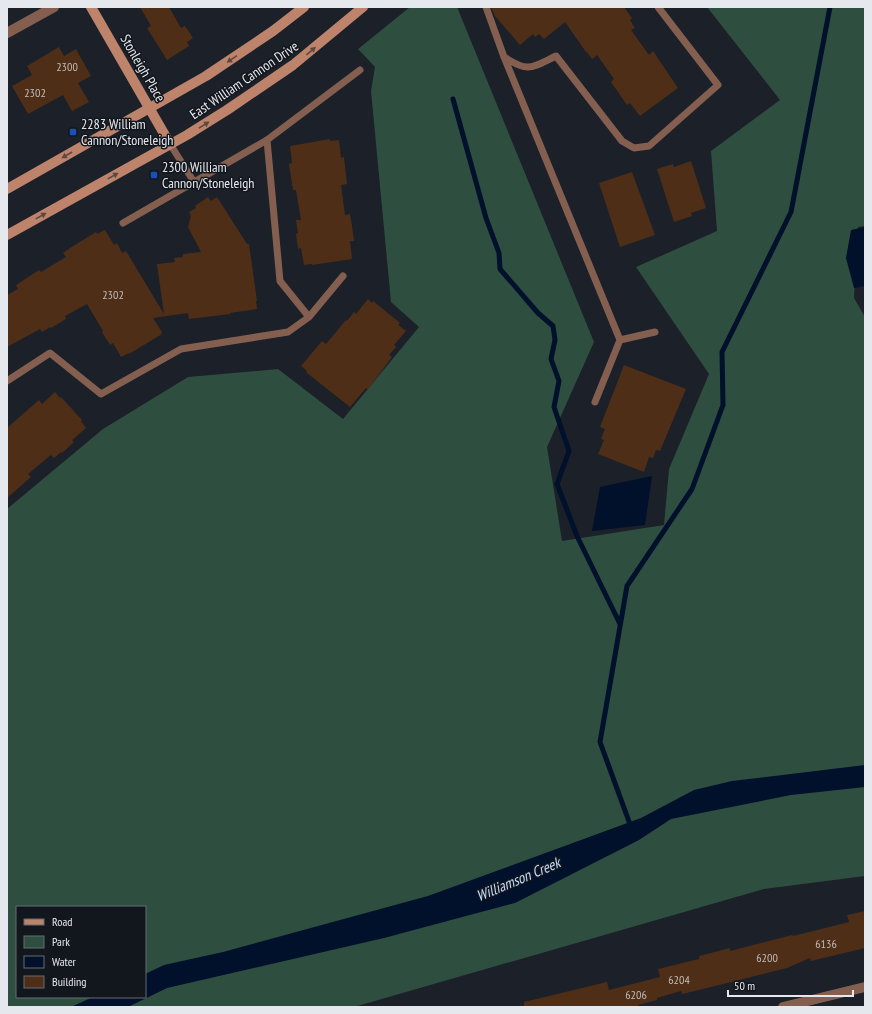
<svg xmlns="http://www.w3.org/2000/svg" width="872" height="1014" viewBox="0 0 872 1014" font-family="'PT Sans Narrow',sans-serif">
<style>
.green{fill:#2e4e3f;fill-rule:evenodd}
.water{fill:#01102b}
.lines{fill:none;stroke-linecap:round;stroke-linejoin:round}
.stream{stroke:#01102b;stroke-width:5}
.building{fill:#4f2e18}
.lane{stroke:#845f50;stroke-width:7}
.street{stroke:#845f50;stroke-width:10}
.secondary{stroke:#be836b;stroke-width:10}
.oneway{fill:#5f4841}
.transit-dot{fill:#1a4fb4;stroke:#12171e;stroke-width:1.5}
.labels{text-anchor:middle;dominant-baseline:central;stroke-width:3;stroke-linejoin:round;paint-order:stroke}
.number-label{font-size:12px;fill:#c0bab8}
.street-label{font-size:14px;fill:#e5e8ed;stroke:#12171e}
.poi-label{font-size:14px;fill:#e5e8ed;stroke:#12171e;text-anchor:start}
.water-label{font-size:15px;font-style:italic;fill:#c4dbfe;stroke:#12171e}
</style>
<rect width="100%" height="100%" fill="#1c2028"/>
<!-- green -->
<path class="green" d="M410,7H457L594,342L547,447L562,541L664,525L669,469L709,374L636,267L717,231L711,151L780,100L707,7H865V226L858,227L854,298L865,317V876L764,889L354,1007H7V509L103,429L188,377L278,369L343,419L419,327L391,302L371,91L375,67L358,49ZM17,907H145V997H17Z"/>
<!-- water -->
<path class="water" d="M865,227V286L854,288L846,258L851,230Z
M652,476L645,525L592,531L600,487Z
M865,765V787L791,795L671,819L639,840L515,903L384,938L167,988L128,1007H71L93,997H145V974L164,965L223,952L428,896L641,818L694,790L732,781Z"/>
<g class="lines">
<!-- stream -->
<path class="stream" d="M453,99L486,218L499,253L500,269L538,313L553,326L555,340L551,359L559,381L554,407L569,451L557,484L577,536L620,624
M631,827L600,742L627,586L692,489L723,405L722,352L791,212L830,7"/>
</g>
<!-- building -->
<path class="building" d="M140,7H169L181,28L185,26L193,38L187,42L189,46L167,60L147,28L151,26Z
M491,7H624L632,18L630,20L635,28L631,30L649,55L653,51L678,88L640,116L630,103L627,105L611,82L614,79L597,55L592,59L587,52H586L565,22L544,39L539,34L535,37L533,34L520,45L495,16Z
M59,47L64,56L76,49L91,76L78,83L89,102L72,111L63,95L28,114L12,86L32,75L27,66Z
M330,139V141L339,140L341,158L344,157L347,184L341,185L345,215L350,214L352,226L354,241H350L352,259L312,265V264L304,265L301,248L298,249L296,234L298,233L296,220H301L296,190H293L289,164L292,163L290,146Z
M691,161L706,208L691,213L692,216L674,222L657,169L673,164L674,167Z
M632,172L655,235L620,247L599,183Z
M208,197L211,201L217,197L247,244H249L257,301H256L257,309L230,313V314L189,319L188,313L153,318L162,332L161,333L162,334L129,354V353L121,357L113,343L110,345L102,332L103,331L87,304L65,316L66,319L51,328L50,327L42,332L40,329L7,347V295L18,289L16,285L39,270L41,272L66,257L63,253L70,248L96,232L97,234L105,230L114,245L117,243L122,253L126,251L164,314L157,264L175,262L174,258L183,257V254L201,252L188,227L191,216L189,212L196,208L195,206Z
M368,299L372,303L373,301L400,323L398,325L406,331L394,345L396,347L389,355L392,357L368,389L366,388L350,407L307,373L306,372L307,371L301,366L322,341L326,344L346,320L347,321L354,312L356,314Z
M624,365L686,389L660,451L656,450L653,458L649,457L644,472L598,454L604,440L601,439L605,429L600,427Z
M55,392L60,398L61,397L82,420L81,421L86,428L72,440L74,442L62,453L61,452L54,458L51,455L28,474L31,477L7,498V428L39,400L42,404Z
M865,911V948L811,961L810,958L787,968L707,988L682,994L681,991L657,998V1000L638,1005L639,1007H524V1002L607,982L609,990L660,977L658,969L699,959V956L730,948V951L792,935L793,936L849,922L847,915Z"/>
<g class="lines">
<!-- lane -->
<path class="lane" d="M486,7L504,57L620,340L595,402
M504,57C529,73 531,68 556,56L622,141L634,148L649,146L718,85L658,7
M170,144L194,182
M123,223L267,140L360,70
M309,317L343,276
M620,340L655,332
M7,381L50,353L101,394L181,349L288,332L309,317L280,281L267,140"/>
<!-- street -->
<path class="street" d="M7,33L54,7
M783,1007L865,987"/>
<!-- secondary -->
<path class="secondary" d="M91,7L170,144
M7,189L206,76L273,31L304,7
M7,235L187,135L227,110L293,65L363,7"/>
</g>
<!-- one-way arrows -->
<defs><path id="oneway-solid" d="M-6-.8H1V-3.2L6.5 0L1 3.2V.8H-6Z"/></defs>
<g class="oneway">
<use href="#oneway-solid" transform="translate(311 51) rotate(-40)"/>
<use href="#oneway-solid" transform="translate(232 59) rotate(146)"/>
<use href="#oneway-solid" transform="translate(204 125) rotate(-32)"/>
<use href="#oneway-solid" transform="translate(67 155) rotate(150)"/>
<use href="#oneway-solid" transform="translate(113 176) rotate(-29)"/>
<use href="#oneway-solid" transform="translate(41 216) rotate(-29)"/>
</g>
<!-- markers -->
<g class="transit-dot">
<rect x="69" y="128" width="8" height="8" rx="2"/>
<rect x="150" y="171" width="8" height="8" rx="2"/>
</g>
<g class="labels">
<!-- number labels -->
<g class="number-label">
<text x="67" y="66">2300</text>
<text x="35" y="92">2302</text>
<text x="113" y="294">2302</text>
<text x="826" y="943">6136</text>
<text x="767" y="957">6200</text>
<text x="679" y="979">6204</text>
<text x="636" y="994">6206</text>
</g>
<!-- street labels -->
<g class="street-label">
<text transform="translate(143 68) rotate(60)">Stonleigh Place</text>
<text transform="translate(244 80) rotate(-34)">East William Cannon Drive</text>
</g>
<!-- poi labels -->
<g class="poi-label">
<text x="81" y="124">2283 William<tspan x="81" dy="16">Cannon/Stoneleigh</tspan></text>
<text x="162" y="167">2300 William<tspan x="162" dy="16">Cannon/Stoneleigh</tspan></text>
</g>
<!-- water labels -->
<g class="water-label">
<text transform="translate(518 879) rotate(-23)">Williamson Creek</text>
</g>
</g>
<!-- border -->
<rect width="872" height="1014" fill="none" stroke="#e5e8ed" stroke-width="16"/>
<!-- legend -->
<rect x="16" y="906" width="130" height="92" fill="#12171e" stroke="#666b71"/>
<rect x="24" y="919" width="20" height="6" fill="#be836b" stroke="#666b71"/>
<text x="52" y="926" font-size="12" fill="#e5e8ed">Road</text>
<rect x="24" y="936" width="20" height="12" fill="#2e4e3f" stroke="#666b71"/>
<text x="52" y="946" font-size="12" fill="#e5e8ed">Park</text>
<rect x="24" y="956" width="20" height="12" fill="#01102b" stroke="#666b71"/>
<text x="52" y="966" font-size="12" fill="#e5e8ed">Water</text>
<rect x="24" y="976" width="20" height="12" fill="#4f2e18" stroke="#666b71"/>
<text x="52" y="986" font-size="12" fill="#e5e8ed">Building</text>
<!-- scale -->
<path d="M728 990v6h125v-6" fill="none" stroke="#e5e8ed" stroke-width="2"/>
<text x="734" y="990" font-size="12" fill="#e5e8ed" stroke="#12171e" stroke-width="3" paint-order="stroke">50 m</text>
</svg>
